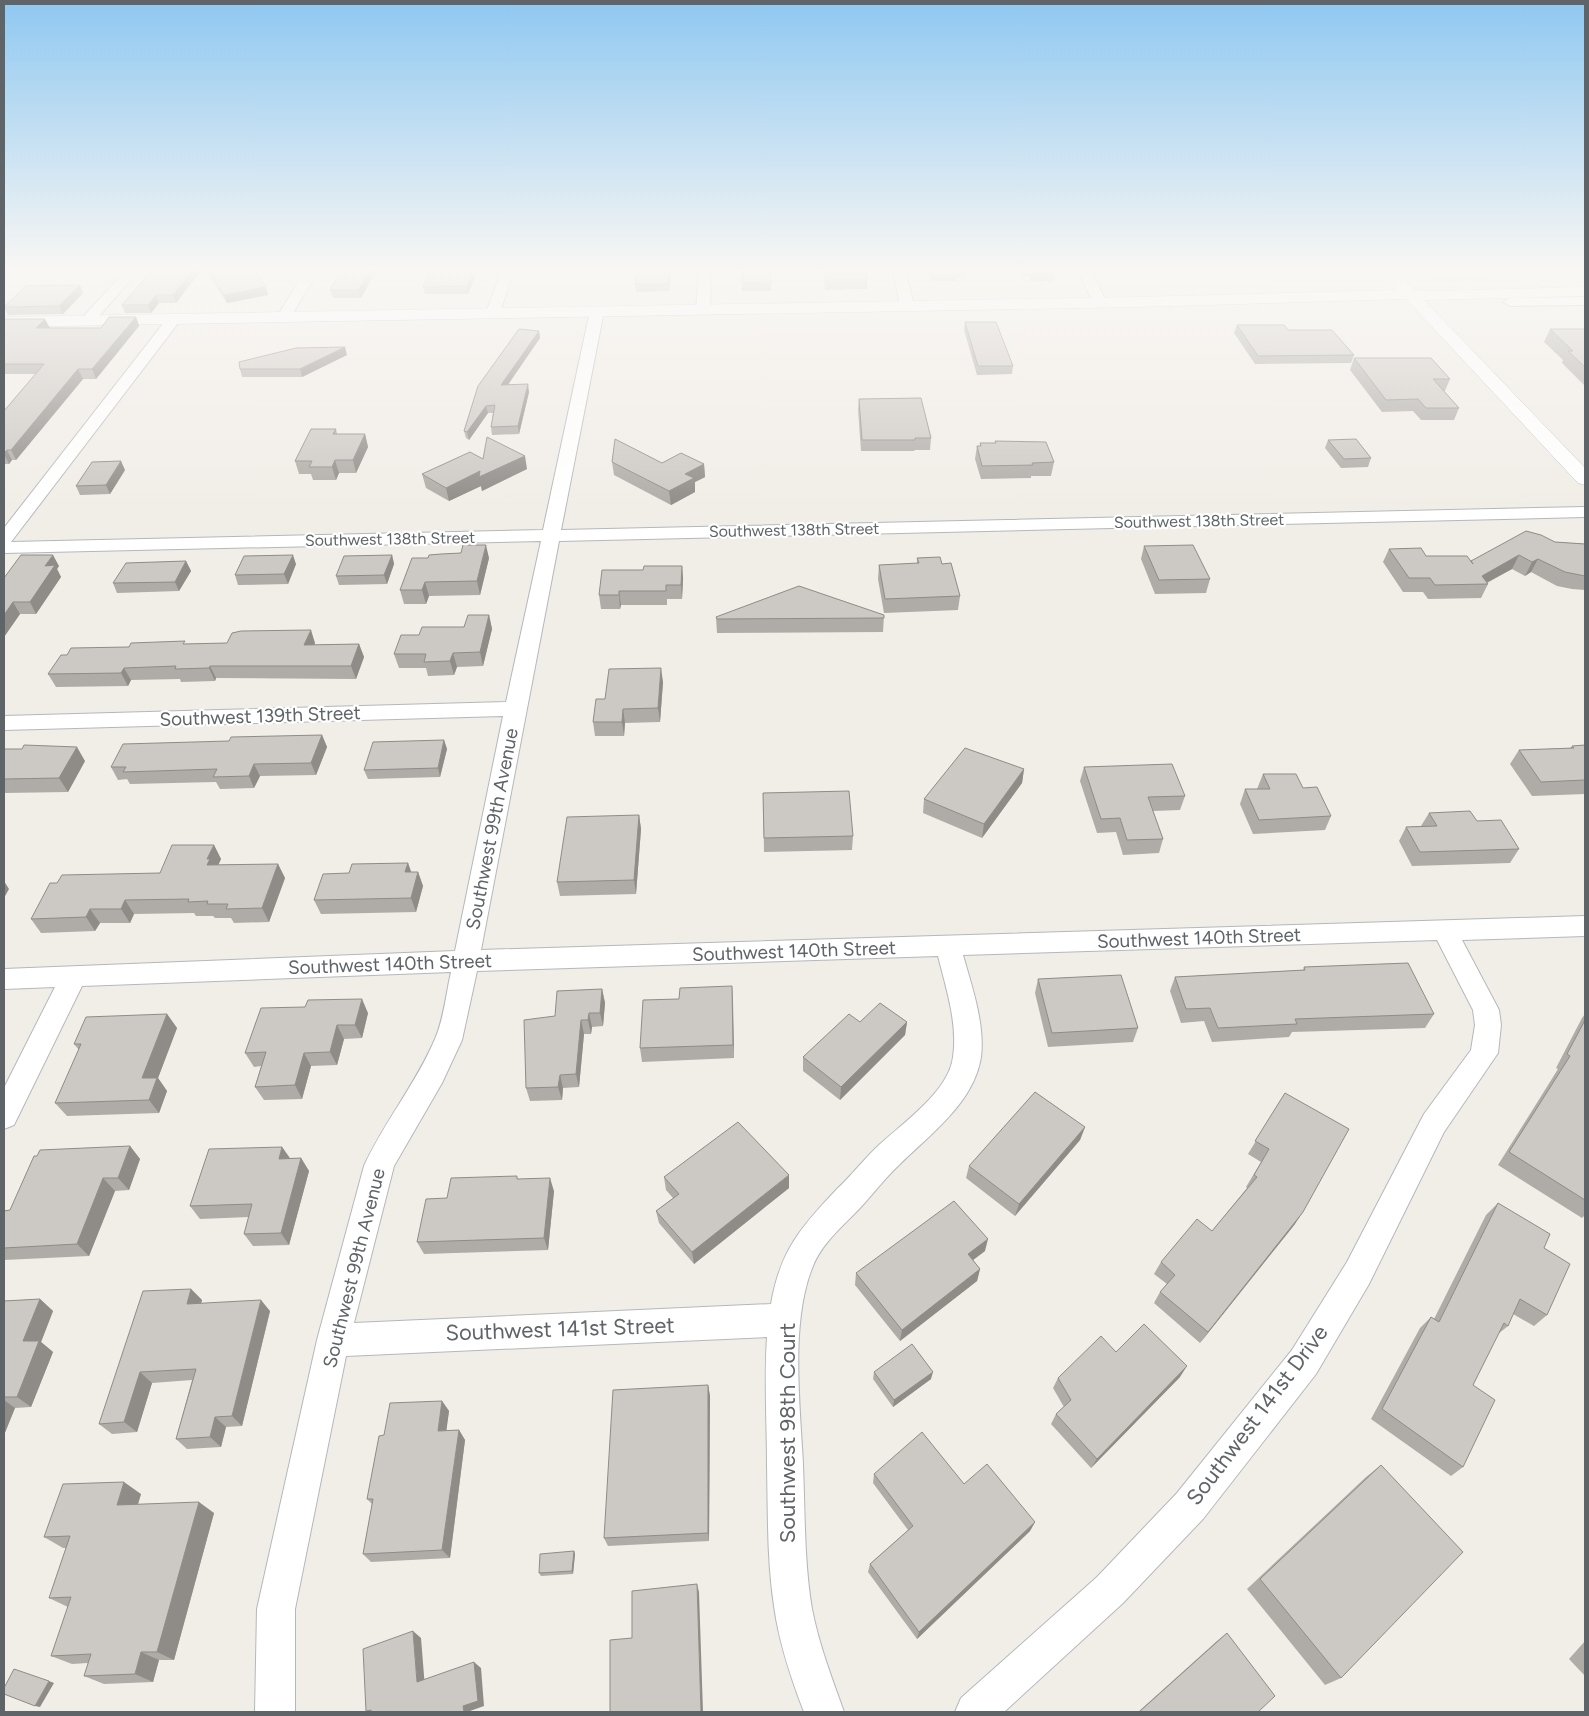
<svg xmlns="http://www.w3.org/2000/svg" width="1589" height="1716" viewBox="0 0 1589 1716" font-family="Figtree,sans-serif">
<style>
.green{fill:#c8e9c3}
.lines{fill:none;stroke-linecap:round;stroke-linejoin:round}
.street-casing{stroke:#b4b8bc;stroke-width:2}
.secondary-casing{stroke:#b5babf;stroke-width:1}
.street{fill:#fff;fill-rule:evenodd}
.secondary{fill:#fff;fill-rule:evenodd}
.wall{fill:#afaca8}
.shaded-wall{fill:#8f8c88}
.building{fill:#ccc8c3;stroke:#8f8c88}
.labels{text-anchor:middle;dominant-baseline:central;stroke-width:4.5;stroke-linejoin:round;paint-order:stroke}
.far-street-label{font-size:16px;fill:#5e6468;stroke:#fff}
.street-label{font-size:19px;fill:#5e6468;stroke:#fff}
.near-street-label{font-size:22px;fill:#5e6468;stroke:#fff}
</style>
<rect width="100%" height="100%" fill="#f1ede7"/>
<!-- green -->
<path class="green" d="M1403,269H1478L1488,280C1457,281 1430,287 1403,269Z"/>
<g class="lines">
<!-- street casing -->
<g class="street-casing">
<path id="street" d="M127,269H140L93,323H83L81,320L83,317Z
M306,269H319L289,320H279L277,317Z
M502,269H514L500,313L493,317L486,313Z
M699,269H711L710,310L703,314L696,310Z
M893,269H905L914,306L912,309L907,310L900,306Z
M1077,269H1090L1107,303L1105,306H1095Z
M1585,297V305L1510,306L1503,302L1510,298Z
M597,307L604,311L561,530L1585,507V517L559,541L481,950L1585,916V936L1462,940L1499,1010L1501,1025L1498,1053L1444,1132L1369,1284L1316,1374L1203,1519L1123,1603L1004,1712H955L961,1698L1097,1577L1177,1493L1292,1350L1347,1262L1424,1114L1471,1050L1475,1025L1473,1010L1437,940L963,955C972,987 985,1024 981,1057C974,1103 929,1135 899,1165C885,1178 873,1194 860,1208C843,1226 822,1243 813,1266C790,1321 800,1404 803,1464C805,1512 804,1561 812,1609C819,1645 832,1678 844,1712H804C791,1678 779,1643 774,1606C767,1560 768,1513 767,1466C767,1423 764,1380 767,1337L346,1356L295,1609V1712H255L257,1609L317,1340L364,1166C384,1122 416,1084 435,1039C444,1018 446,994 451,972L82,986L14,1125L4,1129V1088L55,987L4,989V969L455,951L503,716L4,730V716L506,702L541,541L4,553V528L169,316L174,315L181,319L179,322L11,542L543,530L590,311ZM938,956C946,988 958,1024 953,1057C949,1091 903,1123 879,1145C864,1159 852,1175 837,1189C801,1227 780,1251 771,1304L354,1323L394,1166L442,1083L462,1040L477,971Z"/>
</g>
<!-- secondary casing -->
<g class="secondary-casing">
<path id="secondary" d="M1379,269H1395L1414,290L1437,291L1585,287V296L1424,300L1585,468V485L1578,483L1406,299L1138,307L4,327V317L1138,297L1397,290Z"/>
</g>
<!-- street -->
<use href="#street" class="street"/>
<!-- secondary -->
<use href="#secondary" class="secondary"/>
</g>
<!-- wall -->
<path class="wall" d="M202,269L176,303H159L151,313H125L122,305Z
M205,269H253L266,287L268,295L227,303Z
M342,269H377L361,298H333L330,290Z
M431,269H478L468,294H425L423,287Z
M637,269H672L669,291L636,292L635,284Z
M742,269H771V291H742Z
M823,269H869L868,278H867V289L825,290Z
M928,269H964L963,278H957V281H931Z
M1019,269H1054L1055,272L1054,281L1031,282L1029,276L1022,277Z
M1113,269H1161V271H1149L1148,274H1127L1125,272H1115Z
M1192,269H1235L1218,270V273H1195Z
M1335,269H1343L1342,272Z
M1580,269H1585V273H1584Z
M83,293L63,314L8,315L4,307Z
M136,317L139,326L96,379H83L16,460H12L9,464H4V411L36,374H4V319L50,328H101Z
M965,322L1013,366L1012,374L977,375L964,330Z
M1237,325L1288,330L1354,355L1351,363L1255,364L1234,333Z
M1550,329H1585V386L1562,363L1563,360L1544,342Z
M539,331L540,338L508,385L529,392L519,434L492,435L491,427L493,413H488L469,440L466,438L464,431Z
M347,355L302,377H242L240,369Z
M1354,358L1450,379L1445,391H1444L1459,408L1454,420H1421L1413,411L1382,412L1350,370Z
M859,399L931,438L930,450H915L914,451H861L858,410Z
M336,429L337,434H365L368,447L356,473H339L336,480H313L311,474H299L295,461Z
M1328,440L1371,458L1368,467L1341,468L1325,448Z
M995,441L1054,462L1051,476H1031V478L981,479L975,459L977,446H980V443H995Z
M483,459L527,469L482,491L481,486L449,501L426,488L422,474Z
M612,462L704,464L705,477L695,482V492L671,505L614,475Z
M125,470L110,494L80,495L76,486Z
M1555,542L1585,544V590L1572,589L1557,586L1531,572L1525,576L1512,569L1487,583L1488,584L1481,598L1428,599L1423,592H1403L1383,562L1389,549L1426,556L1471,561Z
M1144,546L1210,579L1206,593L1155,594L1141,559Z
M392,555L394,564L387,584L339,585L336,576Z
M489,558L480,595L429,596L426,604H404L400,590Z
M917,558L942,564L960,596L958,610L884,613L878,579L879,565L917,564Z
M186,561L191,571L179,591L117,593L113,583Z
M296,564L288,584L238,585L235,575Z
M59,566L57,569L61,577L36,614H20L4,637V578Z
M682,566L683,579L682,599H667V605H621L620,609H601L599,595L643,570Z
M489,615L492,629L483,666L457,667L454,675L428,676L426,668H399L394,654L419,635L464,627Z
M884,615L883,632L717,633L716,617Z
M315,643L314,645L359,644L364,657L356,679L216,678L215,681L181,682L180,679L131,680L128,686L56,687L48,674L67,655L129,647L186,644Z
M663,682L660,722L625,723L624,736H595L593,722L605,699Z
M322,735L327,747L316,775L260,776L254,788L220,789L216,782L130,784L127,779L118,780L111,767L229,741Z
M444,740L447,749L440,777L368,779L364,770Z
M1585,745V794L1532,796L1510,764L1519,750L1570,748L1572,746Z
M4,749L85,761L68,792L4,793Z
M1084,767L1185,796L1180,810L1153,811L1163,839L1159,853L1123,855L1116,832L1097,833L1080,781Z
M1024,769L1022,783L982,838L923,813L924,799Z
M1263,774L1331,816L1325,830L1253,834L1240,804L1245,789H1257Z
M763,793L853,836L852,850L764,852Z
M1429,813L1477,821L1519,849L1510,863L1412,866L1399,841L1406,827L1421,826Z
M639,815L641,829L636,894L560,896L557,882Z
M214,845L221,859L218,865L278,864L285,878L269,922L234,923L231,918H215L213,916H196L194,913L134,914L130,923H100L95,931L41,933L31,919L57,883L160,873Z
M408,863L411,872H418L423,886L416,912L321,914L314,900L349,873Z
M1304,967L1434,1014L1425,1028L1292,1032L1289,1037L1212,1042L1204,1021L1181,1023L1170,991L1175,977L1303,970Z
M1038,979L1138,1028L1133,1042L1048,1047L1035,993Z
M732,986L734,1058L642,1062L640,1048Z
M602,989L605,1003L603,1026L592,1027L591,1034H584L579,1087L563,1088L562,1100L530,1101L526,1088L555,1016Z
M368,1013L362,1038L344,1039L337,1065L311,1066L302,1099L264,1100L255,1087L261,1066L254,1067L245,1053Z
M167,1014L177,1028L158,1078L167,1091L159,1113L67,1116L55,1103L79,1050L74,1044Z
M1585,1014V1215L1582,1218L1498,1165L1558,1069L1556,1068L1582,1018Z
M860,1022H907L905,1035L840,1100L803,1071V1057Z
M1285,1093L1295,1224L1200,1343L1154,1303L1160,1292L1167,1284L1154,1274L1161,1262L1212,1231L1247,1188L1246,1187L1261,1162L1248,1154Z
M1085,1127L1080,1140L1015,1216L966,1178L969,1166Z
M130,1146L140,1159L129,1190L115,1191L89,1256L4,1260V1211L10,1210Z
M282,1147L290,1158H301L309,1171L289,1245L253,1246L244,1234L249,1217L200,1219L190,1206Z
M664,1177L789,1188L694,1264L659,1223L656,1211L673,1198L666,1190Z
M518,1179L554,1191L548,1250L424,1254L417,1242L447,1198Z
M1498,1203L1544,1248L1547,1315L1534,1326L1513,1314L1508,1326L1498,1334L1473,1385L1463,1467L1451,1476L1371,1419L1420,1328L1431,1317L1434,1319L1486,1215Z
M985,1251L973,1260L980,1269L977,1281L900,1341L855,1285L856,1273Z
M191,1289L202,1300L201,1303L270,1311L242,1426L226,1427L221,1447L187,1449L176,1439L192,1380L152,1383L137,1432L112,1434L99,1424Z
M40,1299L53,1311L41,1342L53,1352L31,1407L15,1408L4,1435V1301Z
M1116,1352L1180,1377L1091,1468L1051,1424L1056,1414L1064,1407L1053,1388L1058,1378Z
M874,1372L931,1379L893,1407L873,1379Z
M708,1385L710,1396L709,1541L608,1546L604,1538Z
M442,1401L449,1411L446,1431L459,1430L465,1440L450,1558L371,1562L363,1554L372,1504L367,1499L384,1435Z
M1381,1465L1341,1678L1325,1685L1247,1589L1366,1477Z
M874,1474L964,1484L1035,1522L1030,1531L917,1639L868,1572L870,1564L908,1530L873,1483Z
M141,1494L138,1504L214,1513L174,1660H159L153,1682L104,1684L84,1676L88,1663L72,1664L51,1656L68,1607L49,1598L66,1548H63L44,1537Z
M574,1551L575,1554L573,1574L541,1576L539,1573Z
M1227,1633L1258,1712H1138L1218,1640Z
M1585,1641V1676L1569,1659Z"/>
<!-- shaded-wall -->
<path class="shaded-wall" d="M194,269H202L176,303L173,295Z
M370,269H377L361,298L359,290Z
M473,269H478L468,294L467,286Z
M670,269H672L669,291L668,284Z
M80,285L83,293L63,314L59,306Z
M266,287L268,295L227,303L224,295Z
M156,295L159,303L151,313L148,305Z
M136,317L139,326L96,379L92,369Z
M45,319L50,328L41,337L36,328Z
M539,331L540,338L502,393L501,385Z
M345,347L347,355L302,377L300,369Z
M78,369L83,379L16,460L11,450Z
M528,384L529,392L519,434L518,426Z
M486,406L488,413L469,440L467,432Z
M365,434L368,447L356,473L353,460Z
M7,450L12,460L9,464L4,454Z
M525,456L527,469L482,491L481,486L449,501L446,488L480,471Z
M335,460L339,473L336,480L332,467Z
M121,461L125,470L110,494L106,485Z
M704,464L705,477L695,482V492L671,505L669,491L685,474Z
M486,545L489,558L480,595L477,581Z
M53,555L59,566L57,569L61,577L36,614L30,602L45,566Z
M293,555L296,564L288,584L284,574Z
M392,555L394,564L387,584L384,575Z
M1519,555L1512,569L1484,584L1482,576Z
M1538,559L1531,572L1525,576L1532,562Z
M186,561L191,571L179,591L175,582Z
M682,566L683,579L682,599L681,585Z
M425,582L429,596L426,604L422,590Z
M619,591L621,605L620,609L619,595Z
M13,602L20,614L4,637V615Z
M489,615L492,629L483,666L480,652Z
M311,630L315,643L309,658L304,645Z
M359,644L364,657L356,679L351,666Z
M453,653L457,667L454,675L450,661Z
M210,666L216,678L215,681L209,668Z
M124,668L131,680L128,686L121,673Z
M661,668L663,682L660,722L658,708Z
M623,709L625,723L624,736L622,722Z
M322,735L327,747L316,775L311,763Z
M444,740L447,749L440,777L438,768Z
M77,747L85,761L68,792L59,778Z
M254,764L260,776L254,788L249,776Z
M1024,769L1022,783L982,838L984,824Z
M639,815L641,829L636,894L634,880Z
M214,845L221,859L216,870L207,865V859Z
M408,863L413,877L405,872Z
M278,864L285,878L269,922L262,908Z
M418,872L423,886L416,912L411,898Z
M4,881L9,889L4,898Z
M125,900L134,914L130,923L121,909Z
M90,909L100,923L95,931L86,917Z
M732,986L733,1000L734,1058L733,1045Z
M602,989L605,1003L603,1026L600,1013Z
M362,999L368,1013L362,1038L355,1025Z
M589,1013L592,1027L591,1034L588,1020Z
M167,1014L177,1028L158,1078L167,1091L159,1113L149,1100L142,1078Z
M581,1020L584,1034L579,1087L576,1074Z
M907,1022L905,1035L840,1100L841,1087Z
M337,1025L344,1039L337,1065L330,1052Z
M304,1053L311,1066L302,1099L295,1085Z
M560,1075L563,1088L562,1100L558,1087Z
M1085,1127L1080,1140L1015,1216L1019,1204Z
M130,1146L140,1159L129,1190L118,1178Z
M282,1147L291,1160L279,1159Z
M301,1158L309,1171L289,1245L281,1233Z
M789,1175V1188L694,1264L692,1252Z
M103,1178L115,1191L89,1256L77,1244Z
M550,1178L554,1191L548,1250L544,1238Z
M1303,1212L1295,1224L1200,1343L1208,1332Z
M988,1239L985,1251L965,1266L968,1254Z
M980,1269L977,1281L900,1341L902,1330Z
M191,1289L202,1300L198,1315L187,1304Z
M40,1299L53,1311L41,1342L53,1352L31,1407L17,1397L23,1341Z
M261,1300L270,1311L242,1426L232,1416Z
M1187,1366L1180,1377L1091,1468L1097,1459Z
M140,1372L152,1383L137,1432L124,1422Z
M933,1372L931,1379L893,1407L894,1400Z
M708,1385L710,1396L709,1541L708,1533Z
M4,1400L15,1408L4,1435Z
M442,1401L449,1411L445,1441L438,1431Z
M215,1417L226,1427L221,1447L210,1437Z
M459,1430L465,1440L450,1558L442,1550Z
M124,1482L141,1494L134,1517L117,1505Z
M199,1502L214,1513L174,1660L157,1652Z
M1035,1522L1030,1531L917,1639L919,1632Z
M574,1551L575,1554L573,1574L572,1571Z
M697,1584L699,1592L703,1712H701Z
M413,1631L421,1638L425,1688L417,1682Z
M141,1652L159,1660L153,1682L135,1674Z
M474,1662L481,1668L484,1706L470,1711V1712H464L463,1706Z
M49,1681L54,1683L40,1707L35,1706Z"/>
<!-- building -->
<path class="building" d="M153,269H194L173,295H156L148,305H122Z
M208,269H253L266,287L224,295Z
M342,269H370L359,290H330Z
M431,269H473L467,286L423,287Z
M637,269H670L668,284H635Z
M742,269H771V283H742Z
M824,269H865L867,280H825Z
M931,269H957L958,272H932Z
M1031,269H1054L1055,272L1033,273Z
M80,285L59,306L4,307L26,286Z
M109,317H136L92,369H78L11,450H7L4,453V411L44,364H4V319H45L36,328H101Z
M965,322H996L1013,366H978Z
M1237,325H1284L1288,330H1332L1354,355L1258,356Z
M519,329L539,331L501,385L528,384L518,426L491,427L495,405L486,406L467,432L464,431L478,386Z
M1550,329H1585V367L1568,351H1573Z
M345,347L300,369H240L239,362L296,348Z
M1354,358H1431L1450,379H1433L1459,408H1426L1418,399L1386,400Z
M921,398L931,438H915V440H862L859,399Z
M311,429H336L333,434H365L353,460H335L332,467H309L312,461H295Z
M487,437L525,456L479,477L480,471L446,488L422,474L470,452L483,459Z
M615,439L662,463L681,453L704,464L685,474L694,478L669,491L612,462Z
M1356,439L1371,458L1344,459L1328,440Z
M995,441L1046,442L1054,462L1032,463L1033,465L982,466L977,446H981L980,443H996Z
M121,461L106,485L76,486L92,462Z
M1526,531L1541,535L1555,542L1585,544V576L1565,572L1538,559L1532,562L1519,555L1482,576L1488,584L1435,585L1430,578H1409L1389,549L1421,548L1426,556H1467L1473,564L1471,561Z
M463,545H486L477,581L425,582L422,590H400L412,558H428L429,555L441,554L461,553Z
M1193,545L1210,579L1159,580L1144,546Z
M21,555H53L45,566L55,565L30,602H13L4,615V578Z
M293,555L284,574L235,575L244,556Z
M392,555L384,575L336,576L344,556Z
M940,557L942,564L951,563L960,596L885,599L879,565L919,563L917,558Z
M186,561L175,582L113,583L126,563Z
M644,566H682L681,585H666V591H619V595H599L602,570H643Z
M799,586L884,615V618L717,619L716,617Z
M468,615H489L480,652L453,653L450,661L424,662L426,654H394L401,635H419L422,627H464Z
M311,630L304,645L359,644L351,666H210L209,668L175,669L176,666L124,668L121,673L48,674L61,655H67L71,648L129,647L131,643L185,641L183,644L227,643L232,633L241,631Z
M661,668L658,708L623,709L622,722H593L596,699H605L609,669Z
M322,735L311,763L254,764L249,776L213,777L217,769L123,772L126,767H111L123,744L229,741L231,737Z
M444,740L438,768L364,770L373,742Z
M24,745L77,747L59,778L4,779V749H22Z
M1585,745V780L1541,782L1519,750L1574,748L1572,746Z
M965,748L1024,769L984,824L924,799Z
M1172,764L1185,796L1148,797L1163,839L1127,840L1120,818L1101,819L1084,767Z
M1263,774H1296L1303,788L1317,787L1331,816L1259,820L1245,789H1270Z
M849,791L853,836L764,838L763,793Z
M1470,811L1477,821L1501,820L1519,849L1420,852L1406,827L1437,826L1429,813Z
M639,815L634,880L557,882L567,817Z
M172,845H214L207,859H210L207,865L278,864L262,908L226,909L228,904H207L208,901L188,902L189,899L125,900L121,909H90L86,917L31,919L50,883H57L62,875L160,873Z
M408,863L405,872H418L411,898L314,900L323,874L349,873L352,864Z
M1408,963L1434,1014L1295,1019L1297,1024L1218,1028L1210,1008L1186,1009L1175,977L1305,970L1304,967Z
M1121,975L1138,1028L1052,1033L1038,979Z
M732,986L733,1045L640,1048L643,1000L679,999L680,988Z
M602,989L600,1013H589L588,1020H581L576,1074L560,1075L558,1087L526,1088L524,1020L555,1016L557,991Z
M362,999L355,1025H337L330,1052L304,1053L295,1085L255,1087L266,1052L245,1053L261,1008L305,1007L308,1000Z
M880,1003L907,1022L841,1087L803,1057L849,1014L860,1022Z
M167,1014L142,1078H157L149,1100L55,1103L81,1044H74L86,1017Z
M1585,1020V1200L1509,1152L1570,1056L1567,1054Z
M1035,1092L1085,1127L1019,1204L969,1166Z
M1285,1093L1349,1129L1303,1212L1208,1332L1160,1292L1175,1275L1161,1262L1197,1219L1212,1231L1257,1177L1254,1175L1269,1149L1255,1141Z
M738,1122L789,1175L692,1252L656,1211L679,1194L664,1177Z
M130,1146L118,1178H103L77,1244L4,1248V1211L10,1210L34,1156H37L40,1150Z
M282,1147L279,1159L301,1158L281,1233L244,1234L252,1204L190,1206L209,1149Z
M517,1176V1179L550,1178L544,1238L417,1242L426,1199L447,1198L451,1178Z
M954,1201L988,1239L968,1254L980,1269L902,1330L856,1273Z
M1498,1203L1550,1234L1544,1248L1570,1264L1547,1315L1520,1299L1508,1326L1504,1323L1473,1385L1495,1400L1463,1467L1382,1409L1431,1317L1439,1322Z
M191,1289L187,1304L261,1300L232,1416L215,1417L210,1437L176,1439L196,1369L140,1372L124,1422L99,1424L143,1291Z
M40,1299L23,1341H39L17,1397H4V1301Z
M1144,1324L1187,1366L1097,1459L1056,1414L1071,1400L1058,1378L1101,1336L1116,1352Z
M912,1344L933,1372L894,1400L874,1372Z
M708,1385V1533L604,1538L613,1390Z
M442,1401L438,1431L459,1430L442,1550L363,1554L373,1499H367L379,1436L384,1435L390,1403Z
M922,1432L964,1484L987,1464L1035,1522L919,1632L870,1564L913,1526L874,1474Z
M1381,1465L1463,1552L1341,1678L1260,1579Z
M124,1482L117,1505L199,1502L157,1652H141L135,1674L84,1676L91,1654L51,1656L71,1597L49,1598L70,1536L44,1537L63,1484Z
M574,1551L572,1571L539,1573L540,1554Z
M697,1584L701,1712H610V1640L632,1638V1591Z
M413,1631L417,1682L474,1662L478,1701L463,1706L464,1712H371V1710L366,1711L363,1649Z
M1227,1633L1275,1696L1258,1712H1139Z
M14,1669L49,1681L35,1706L4,1694V1688Z"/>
<!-- sky -->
<linearGradient id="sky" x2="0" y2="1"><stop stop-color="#8fc8f1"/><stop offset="0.53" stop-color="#f9f7f4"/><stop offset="1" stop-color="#f9f7f4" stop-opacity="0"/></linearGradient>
<rect width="1589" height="510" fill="url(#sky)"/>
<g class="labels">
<!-- far-street labels -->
<g class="far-street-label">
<text transform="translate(1199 521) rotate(-1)">Southwest 138th Street</text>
<text transform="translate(794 530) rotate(-1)">Southwest 138th Street</text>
<text transform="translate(390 539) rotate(-1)">Southwest 138th Street</text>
</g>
<!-- street labels -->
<g class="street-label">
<text transform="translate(260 716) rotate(-2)">Southwest 139th Street</text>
<text transform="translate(492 829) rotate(-79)">Southwest 99th Avenue</text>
<text transform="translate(1199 938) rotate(-2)">Southwest 140th Street</text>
<text transform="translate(794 951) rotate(-2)">Southwest 140th Street</text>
<text transform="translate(390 964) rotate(-2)">Southwest 140th Street</text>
<text transform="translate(354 1268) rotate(-76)">Southwest 99th Avenue</text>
</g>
<!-- near-street labels -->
<g class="near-street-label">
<text transform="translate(560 1329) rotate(-2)">Southwest 141st Street</text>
<text transform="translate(1257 1415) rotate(-53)">Southwest 141st Drive</text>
<text transform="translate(787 1433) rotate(-90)">Southwest 98th Court</text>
</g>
</g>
<!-- border -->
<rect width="1589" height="1716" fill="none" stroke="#5e6468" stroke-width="10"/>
</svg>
